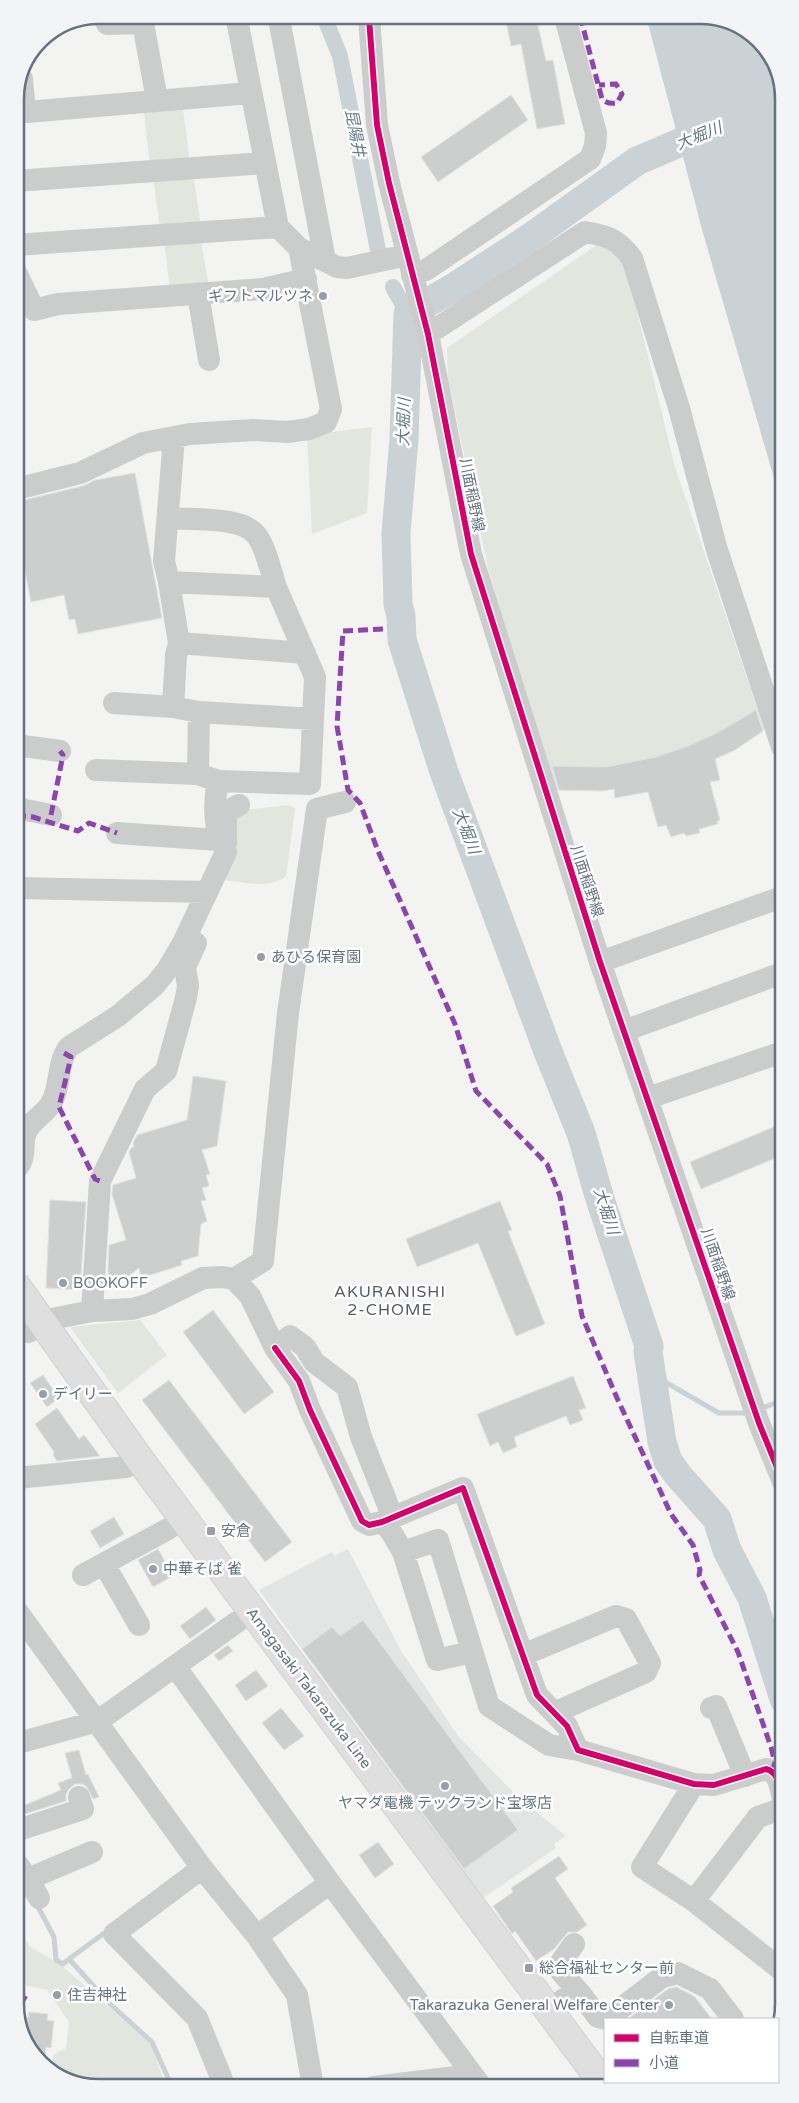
<svg xmlns="http://www.w3.org/2000/svg" width="799" height="2103" viewBox="0 0 799 2103" font-family="'Varela Round','Noto Sans JP',sans-serif">
<style>
.built{fill:#e3e5e4}
.green{fill:#e2e6df}
.water{fill:#cbd2d5}
.lines{fill:none;stroke-linecap:round;stroke-linejoin:round}
.stream{stroke:#cbd2d5;stroke-width:5}
.canal{stroke:#cbd2d5;stroke-width:16}
.river{stroke:#cbd2d5;stroke-width:29}
.building{fill:#cdcece;stroke:#e2e2e1}
.major-casing{stroke:#d0d1d1;stroke-width:30}
.minor{stroke:#cbcccc;stroke-width:22}
.major{stroke:#dfdfe0;stroke-width:28}
.quiet{stroke:#8e44ad;stroke-width:5;stroke-dasharray:10 5;stroke-linecap:butt}
.cycleway-casing{stroke:#fff;stroke-width:9}
.cycleway{stroke:#d6006c;stroke-width:6}
.poi-dot{fill:#969fa8;stroke:#fff;stroke-width:2}
.labels{text-anchor:middle;dominant-baseline:central;stroke-width:5;stroke-linejoin:round;paint-order:stroke}
.poi-label{font-size:15px;fill:#647281;stroke:#fff;text-anchor:start}
.street-label{font-size:15px;fill:#647281;stroke:#fff}
.water-label{font-size:16px;font-style:italic;fill:#647a85;stroke:#fff}
.neighbourhood-label{font-size:16px;letter-spacing:1px;fill:#515c66;stroke:#fff}
.rim{fill:none;stroke:#647281;stroke-width:2.5}
</style>
<rect width="100%" height="100%" fill="#f3f3f1"/>
<!-- built -->
<path class="built" d="M348,1549L401,1651L458,1736L517,1796L566,1836L554,1844L556,1848L483,1898L259,1590L332,1552L334,1556Z"/>
<!-- green -->
<path class="green" d="M183,109L190,163L150,166L144,113Z
M193,173L201,227L160,229L153,176Z
M200,237L209,287L170,290L164,240Z
M601,242L626,266L675,467L757,707L769,726L735,750L715,759L720,780L661,797L659,789L615,798L614,789L567,791L549,789L489,572L448,379L447,348Z
M372,427L367,513L312,534L307,435Z
M290,805L295,809L286,876C269,890 244,882 224,880L233,811Z
M140,1320L167,1355L118,1393L70,1327Z
M18,1927H19L29,1946L61,1965L151,2044L166,2087L93,2088L51,2072L53,2055L66,2048L69,2022L47,1990L18,1984Z"/>
<!-- water -->
<path class="water" d="M706,15L755,36L781,77L782,506L703,233L646,16Z"/>
<g class="lines">
<!-- stream -->
<path class="stream" d="M653,1375L719,1413H750
M760,1409L783,1400
M37,1905L54,1937L56,1960L63,1964L69,1959
M103,1934L69,1959L109,2003L152,2042L172,2087"/>
<!-- canal -->
<path class="canal" d="M325,19L340,56L378,250
M393,287L408,314"/>
<!-- river -->
<path class="river" d="M714,128L637,161L531,237L456,286L408,314L404,439L396,533L398,604L401,616L402,640L444,772L549,1054L581,1133L600,1199L649,1346L648,1352L662,1442L668,1461L678,1475L717,1519L727,1550L752,1598L784,1699"/>
</g>
<!-- building -->
<path class="building" d="M505,17H536L546,61L553,60L565,124L537,129L521,44L511,46Z
M511,95L528,120L438,182L421,157Z
M135,473L162,618L78,634L75,619L69,620L64,595L31,602L16,524V502L83,486L95,480Z
M756,710L763,731L735,750L715,759L720,780L710,782L720,820L717,821L718,824L699,829L700,833L686,836L684,833L671,837L666,825L658,827L648,792L615,798L614,789L602,791L559,790L552,766L606,767L656,757L688,746L717,733Z
M193,1076L226,1081L217,1146L202,1150L210,1174L206,1175L209,1186L202,1188L206,1200L201,1201L207,1221L201,1224L198,1256L181,1261L182,1265L141,1278L139,1268L121,1282H111L108,1271L109,1245L126,1240L112,1194L113,1185L136,1178L129,1152L131,1148L134,1147L133,1143L137,1135L187,1120Z
M783,1123V1155L701,1189L690,1162Z
M50,1200L86,1202L80,1290L46,1288Z
M500,1201L512,1230L508,1231L545,1324L516,1336L478,1243L417,1267L406,1239Z
M213,1310L274,1392L244,1414L183,1332Z
M43,1375L59,1398L47,1407L30,1383Z
M573,1376L586,1408L579,1410L583,1420L570,1425L566,1416L514,1437L517,1447L503,1453L498,1442L490,1446L477,1414Z
M169,1380L292,1542L265,1562L142,1400Z
M57,1408L79,1439L84,1435L100,1456L57,1461L53,1455L54,1452L35,1424Z
M114,1517L124,1534L100,1548L90,1531Z
M158,1549L173,1576L153,1587L138,1560Z
M206,1607L216,1620L190,1639L180,1626Z
M363,1620L518,1830L464,1869L302,1649L332,1627L340,1636Z
M228,1645L233,1651L219,1661L214,1655Z
M256,1670L268,1686L246,1701L235,1685Z
M281,1708L304,1736L284,1750L262,1723Z
M79,1750L86,1775L88,1774L99,1797L93,1799L87,1787L82,1784H75L69,1789L66,1794V1801L18,1816V1808L61,1790L58,1783L72,1778L65,1753Z
M378,1842L394,1864L375,1878L359,1855Z
M559,1856L568,1869L555,1878L587,1925L577,1932H568L554,1949L536,1961L515,1931L512,1934L493,1906L513,1892L511,1888Z
M676,1987L694,1996L712,2019H628L668,1989Z
M29,2012L48,2014L47,2020L54,2021L51,2048L46,2047L44,2065L21,2030L22,2017L28,2018Z"/>
<g class="lines">
<!-- major casing -->
<g class="major-casing">
<path id="major" d="M17,1287L143,1464L605,2086"/>
</g>
<!-- minor -->
<path class="minor" d="M369,18L377,125L389,183L428,334L471,554L600,962L759,1423L783,1482
M279,19L325,260
M237,20L278,227L299,248L337,267L347,268L407,255
M106,21L107,24L143,23L157,100
M22,79L25,112
M15,113L250,93
M15,181L265,163
M15,245L278,227
M15,270L34,310L58,304L263,289L306,279
M412,275L426,270L590,159L595,146L596,133L565,17
M198,294L209,360
M428,334L585,232C609,236 617,239 632,258L679,408L717,550L782,747
M174,438L164,561L169,582L276,587L315,677L310,784L218,781L198,774L199,712
M16,489L80,473L143,443L190,434L253,430L287,432L309,429L326,422L331,409L299,248
M169,518C191,520 244,516 257,536C266,548 271,572 276,587
M169,582L179,643L176,655L173,707
M179,643L305,653
M114,703L173,707L199,712L313,719
M16,745L60,751
M96,770L198,774
M16,808L51,815
M117,833L218,840L226,843V812L239,805
M16,888L207,892
M600,962L782,897
M624,1031L782,973
M648,1098L783,1052
M17,1168C26,1158 22,1147 25,1135C28,1122 46,1114 52,1102C61,1085 57,1062 69,1047L118,1016L155,985L167,970L183,943L226,852C214,832 213,804 218,781
M234,1279L250,1296L275,1348L290,1336L305,1347L314,1362L347,1387L361,1437L393,1518
M92,1311L100,1181L145,1089L166,1071L186,998L188,986L185,967L196,943
M29,1332L41,1321L92,1311L132,1309L150,1304L203,1278L223,1277L234,1279L263,1261L288,1013L317,809L345,802
M275,1348L299,1381L310,1410L362,1521L369,1525L382,1522L463,1488L537,1695L567,1726L578,1750L694,1784L714,1785L766,1769C781,1773 780,1791 784,1804
M17,1478L126,1467
M382,1522L390,1530L403,1552L438,1540L489,1706L549,1745L578,1750
M403,1552L437,1660L471,1652
M104,1564L139,1625
M83,1575L168,1529
M17,1611L202,1868L257,1936L297,1995L313,2087
M523,1655L616,1616L626,1619L650,1663L646,1672L554,1713
M175,1666L330,1883L481,2086
M711,1708L716,1706L745,1776
M18,1743L98,1721L237,1622
M694,1784L642,1867L694,1901L784,1972
M18,1830L83,1809L79,1797
M18,1865L28,1879L92,1852
M202,1868L114,1934L197,2018L225,2087
M28,1879L39,1898
M694,1901L758,1817L784,1808
M257,1936L330,1883
M574,1944L561,1962V1972L579,1992
M548,2010L564,1999L579,1992L598,2017L605,2019
M607,2019L662,1977L678,1973L710,1989L733,2019
M374,2087L472,2075"/>
<!-- major -->
<use href="#major" class="major"/>
<!-- quiet -->
<path class="quiet" d="M580,16L602,99C606,103 611,104 617,103L622,94L616,84L599,85
M383,629L343,631L337,726L348,790L360,803L378,851L455,1024L476,1091L547,1164L560,1196L582,1316L617,1398L671,1514L693,1545L700,1570L699,1575L738,1652L771,1747L775,1763L772,1771
M16,815L33,817L78,831L89,823L117,833
M51,815L63,755L60,751
M64,1053L71,1057L59,1107L95,1179L100,1181
M18,1994L29,2001"/>
<!-- cycleway casing -->
<g class="cycleway-casing">
<path id="cycleway" d="M369,18L377,125L389,183L428,334L471,554L600,962L759,1423L783,1482
M275,1348L299,1381L310,1410L362,1521L369,1525L382,1522L463,1488L537,1695L567,1726L578,1750L694,1784L714,1785L766,1769C781,1773 780,1791 784,1804"/>
</g>
<!-- cycleway -->
<use href="#cycleway" class="cycleway"/>
</g>
<!-- markers -->
<g class="poi-dot">
<circle cx="323" cy="296" r="5"/>
<circle cx="261" cy="957" r="5"/>
<circle cx="63" cy="1283" r="5"/>
<circle cx="43" cy="1394" r="5"/>
<rect x="206" y="1526" width="10" height="10" rx="2.5"/>
<circle cx="153" cy="1569" r="5"/>
<circle cx="445" cy="1786" r="5"/>
<rect x="524" y="1963" width="10" height="10" rx="2.5"/>
<circle cx="57" cy="1995" r="5"/>
<circle cx="669" cy="2005" r="5"/>
</g>
<g class="labels">
<!-- poi labels -->
<g class="poi-label">
<text x="313" y="296" text-anchor="end">ギフトマルツネ</text>
<text x="271" y="957">あひる保育園</text>
<text x="73" y="1283">BOOKOFF</text>
<text x="53" y="1394">デイリー</text>
<text x="221" y="1531">安倉</text>
<text x="163" y="1569">中華そば 雀</text>
<text x="445" y="1803" text-anchor="middle">ヤマダ電機 テックランド宝塚店</text>
<text x="539" y="1968">総合福祉センター前</text>
<text x="67" y="1995">住吉神社</text>
<text x="659" y="2005" text-anchor="end">Takarazuka General Welfare Center</text>
</g>
<!-- street labels -->
<g class="street-label">
<text transform="translate(472 495) rotate(79)">川面稲野線</text>
<text transform="translate(587 881) rotate(72)">川面稲野線</text>
<text transform="translate(718 1264) rotate(71)">川面稲野線</text>
<text transform="translate(309 1688) rotate(53)">Amagasaki Takarazuka Line</text>
</g>
<!-- water labels -->
<g class="water-label">
<text transform="translate(355 133) rotate(79)">昆陽井</text>
<text transform="translate(699 136) rotate(-22)">大堀川</text>
<text transform="translate(404 422) rotate(-88)">大堀川</text>
<text transform="translate(466 831) rotate(69)">大堀川</text>
<text transform="translate(606 1211) rotate(72)">大堀川</text>
</g>
<!-- neighbourhood labels -->
<g class="neighbourhood-label">
<text x="390" y="1292">AKURANISHI<tspan x="390" dy="18">2-CHOME</tspan></text>
</g>
</g>
<!-- crop -->
<path d="M0 0H799V2103H0ZM99 24H700A75 75 0 0 1 775 99V2004A75 75 0 0 1 700 2079H99A75 75 0 0 1 24 2004V99A75 75 0 0 1 99 24Z" fill="#f3f4f5" fill-rule="evenodd"/>
<path class="rim" d="M99 24H700A75 75 0 0 1 775 99V2004A75 75 0 0 1 700 2079H99A75 75 0 0 1 24 2004V99A75 75 0 0 1 99 24Z"/>
<!-- legend -->
<rect x="604" y="2018" width="175" height="65" fill="#ffffff" stroke="#c1c7cd"/>
<rect x="614" y="2034" width="25" height="8" fill="#d6006c" stroke="#c1c7cd"/>
<text x="649" y="2043" font-size="15" fill="#647281">自転車道</text>
<rect x="614" y="2059" width="25" height="8" fill="#8e44ad" stroke="#c1c7cd"/>
<text x="649" y="2068" font-size="15" fill="#647281">小道</text>
</svg>
